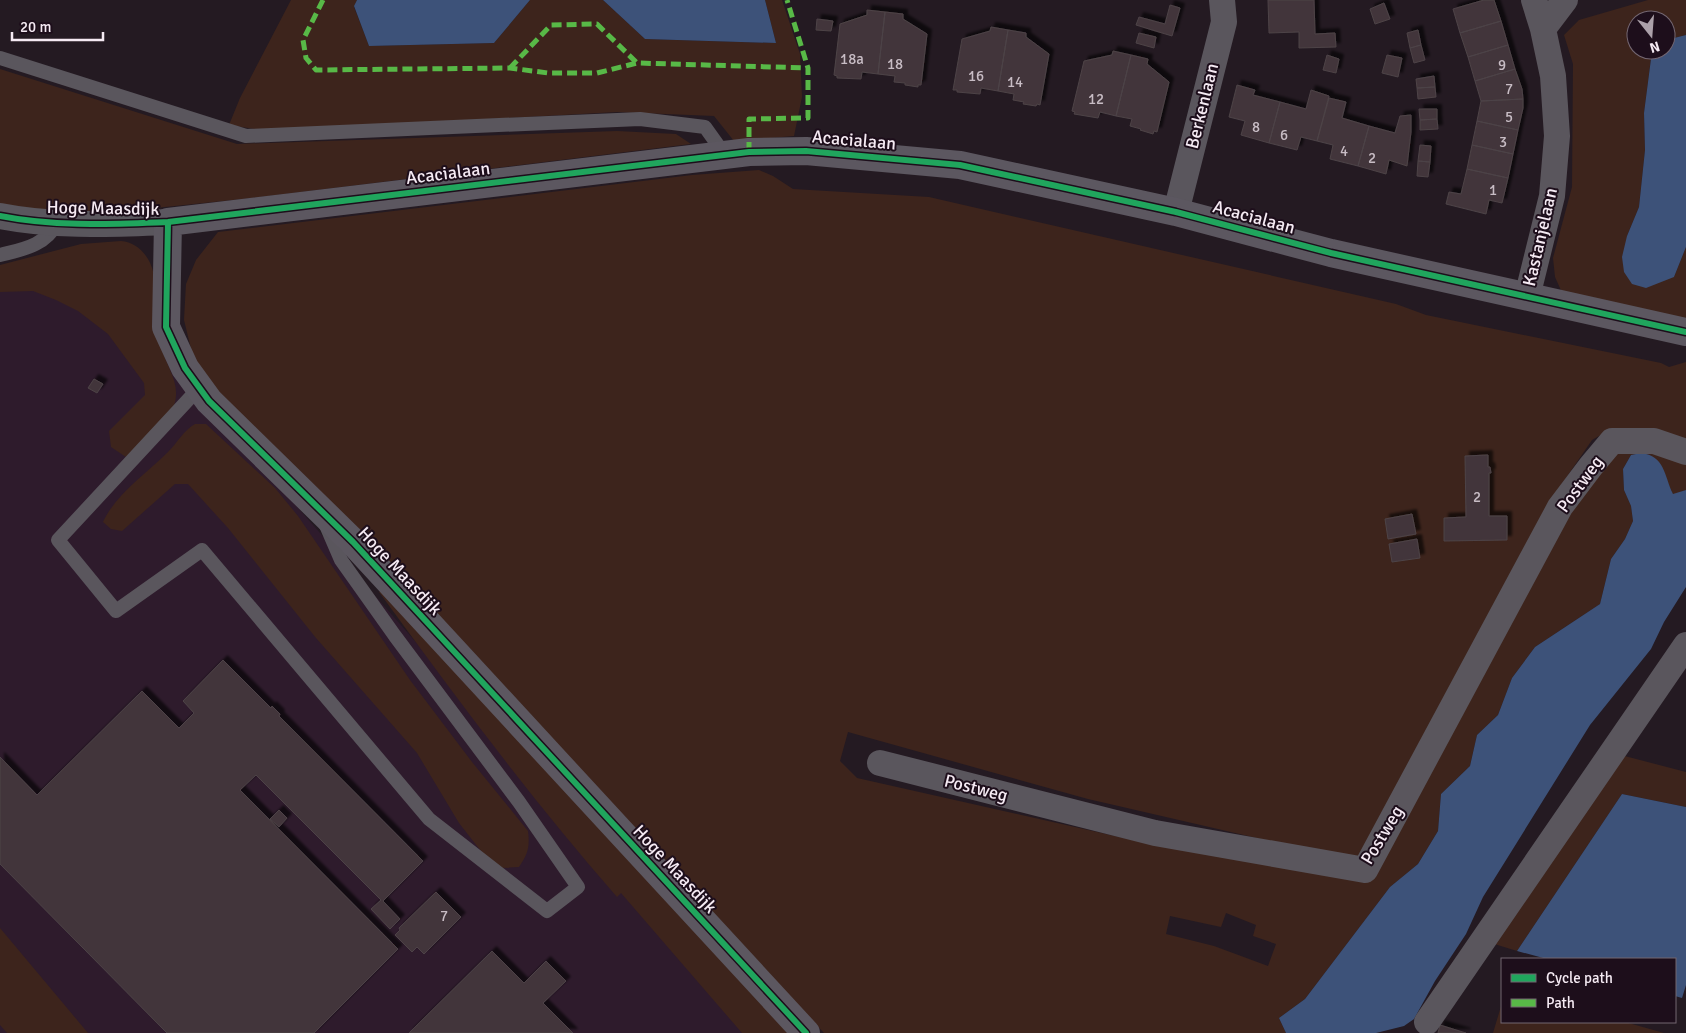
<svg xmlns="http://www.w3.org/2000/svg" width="1686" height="1033" viewBox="0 0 1686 1033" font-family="Signika,sans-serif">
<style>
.built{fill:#2e1b2c}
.green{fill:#3d241c;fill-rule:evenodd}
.water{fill:#3d5279}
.building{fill:#43363b;stroke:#4d4347;filter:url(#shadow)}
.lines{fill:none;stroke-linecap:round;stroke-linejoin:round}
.lane{stroke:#5a565d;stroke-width:14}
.street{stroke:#5a565d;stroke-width:26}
.secondary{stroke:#5c5760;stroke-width:28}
.quiet{stroke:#58b947;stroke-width:5;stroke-dasharray:10 5;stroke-linecap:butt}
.cycleway-casing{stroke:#1d0e1b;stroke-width:9}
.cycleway{stroke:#20a55d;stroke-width:6}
.labels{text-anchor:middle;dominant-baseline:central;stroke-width:4;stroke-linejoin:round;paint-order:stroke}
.number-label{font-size:15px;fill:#c8bdc5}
.street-label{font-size:18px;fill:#f5eaf3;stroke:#1d0e1b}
</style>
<defs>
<filter id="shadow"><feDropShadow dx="4.5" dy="-4.5" stdDeviation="1" flood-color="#0009"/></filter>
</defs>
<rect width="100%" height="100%" fill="#241a22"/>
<!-- built -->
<path class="built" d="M0,278L119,304L759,1033H0Z"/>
<!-- green -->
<path class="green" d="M291,0H357L354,7L369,46L494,43L530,0H603L645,39L776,43L765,0H782L800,54L802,97L794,136L734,141L714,116L617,112L267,131L229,125L240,98Z
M1648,0H1686V35L1666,40V20H1636V50H1652L1644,113L1645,150L1639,207L1627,236L1674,277L1686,247V324L1564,297L1555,277L1553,258L1572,187L1573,64L1564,35L1579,20Z
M0,69L237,144L617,131L676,134L691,144L252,198L117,212L53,211L0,204Z
M759,170L773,176L793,189L929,197L1396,304L1426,315L1661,363L1669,367L1686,362V441L1611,429L1592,440L1557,491L1360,862L1088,799L848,732L840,761L857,778L1155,845L1366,879L1568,512L1619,449L1652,446L1686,462V490L1673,495L1667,481L1631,455L1623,469L1624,490L1631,506L1633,521L1625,539L1611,559L1600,604L1535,647L1512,678L1498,715L1477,735L1470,766L1441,794L1438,831L1418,864L1390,887L1305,999L1279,1018L1286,1033H824L228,404L195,365L184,320L186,284L196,260L218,232L692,175ZM1226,913L1256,925L1253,936L1276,944L1268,966L1214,946L1166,934L1170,916L1221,927Z
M121,241C133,242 142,249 148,259C161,281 156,321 161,346C166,367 183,385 173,408C169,417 135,448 126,457L111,447L109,431L145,395L144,383L108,334L78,311L56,300L33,291L0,292V265L81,244Z
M195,424H206L275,488L298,516L410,680L472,762L528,831C530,847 528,854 519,867L501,868L488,859L477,846L459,823L417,753L316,638L228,528L188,484H175L122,531L111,529L103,522C115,495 147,473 168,452C178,442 183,431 195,424Z
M385,588L800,1033H742L621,893L617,897C532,800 455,696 379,592Z
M1617,754L1686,772V807L1622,794L1517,951L1488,942Z
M0,928L88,1033H7L0,1025Z
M1502,1003V1022H1625L1664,1033H1493Z"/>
<!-- water -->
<path class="water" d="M357,0H530L494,43L369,46L354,6Z
M603,0H765L776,43L645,39Z
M1686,35V247L1674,277L1646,288L1632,284L1624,272L1622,257L1627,236L1639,207L1645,150L1644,113L1652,51L1666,50V40Z
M1641,453C1665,456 1664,475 1673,494L1686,490V587L1664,622L1651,649L1590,725L1483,897L1466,934L1435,981L1414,1019L1404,1026L1376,1033H1286L1279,1018L1305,999L1390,887L1418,864L1438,831L1441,794L1470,766L1477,735L1498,715L1512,678L1535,647L1600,604L1611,559L1625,539L1633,521L1631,506L1624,490L1623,469L1631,455Z
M1622,794L1686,807V985L1682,998L1675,996V959H1547L1517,951Z"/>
<!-- building -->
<path class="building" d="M1268,0H1314L1315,34L1335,33L1336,47L1299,48V32L1269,33Z
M1484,0H1494L1501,21L1460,33L1453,9Z
M1384,3L1390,19L1375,24L1370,9Z
M1170,5L1180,8L1172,36L1136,25L1139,17L1165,24Z
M867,10L885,12L878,74L862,72L861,79L837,78V76L834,75L840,24L867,15Z
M885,12L903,14V19L927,34L921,85H918V87L905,85V83L894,82L895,76L878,74Z
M817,19L833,21L831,31L816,30Z
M1501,21L1508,45L1468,57L1460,33Z
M991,27L1008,30L998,91L981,88L980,94L957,92V90H953L962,39L990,31Z
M1008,30L1026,33V37L1049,54L1040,105L1037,104L1036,106L1023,104L1024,102L1013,100L1014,94L998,91Z
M1418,30L1421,45L1410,48L1407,33Z
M1139,33L1156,37L1154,48L1136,43Z
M1421,45L1425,60L1414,63L1410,48Z
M1508,45L1515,69L1475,81L1468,57Z
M1113,51L1131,55L1116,116L1100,112L1098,118L1074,114L1075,112L1072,111L1084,61L1112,55Z
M1131,55L1148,59L1147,64L1169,82L1157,132L1154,131L1153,134L1140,130L1141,129L1130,126L1132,119L1116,116Z
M1327,55L1339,59L1336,73L1323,70Z
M1387,55L1402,58L1398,77L1382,73Z
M1515,69L1522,89L1523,99L1481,101L1475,81Z
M1434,76L1435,87L1417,88L1416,79Z
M1237,85L1255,90L1253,95L1280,102L1269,143L1241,135L1245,121L1229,117Z
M1435,87L1436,97L1418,99L1417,88Z
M1311,90L1329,96L1317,141L1301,137L1297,150L1269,143L1280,102L1306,109Z
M1329,98L1346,102L1342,118L1369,126L1358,166L1330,159L1333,145L1317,141Z
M1523,99V108L1518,130L1477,121L1481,101Z
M1419,109H1437V119L1420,120Z
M1411,115V132L1407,166L1389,160L1386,174L1358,166L1369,126L1395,133L1400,116Z
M1437,119L1438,129L1420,130V120Z
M1477,121L1518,130L1513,154L1472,145Z
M1420,145L1431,146L1430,162L1418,161Z
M1472,145L1513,154L1508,178L1467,169Z
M1418,161L1430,162L1428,177L1417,176Z
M1467,169L1508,178L1502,203L1489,200L1486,214L1446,204L1449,192L1461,194Z
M94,379L103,384L97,393L88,388Z
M1488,455V467H1490L1491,473H1489V516H1507V540L1444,541V518L1466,517L1465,456Z
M1412,514L1416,534L1388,539L1385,519Z
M1417,539L1420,558L1392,562L1389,544Z
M223,660L271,708L272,706L280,714L279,716L423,861L383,901L400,919L390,929L371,909L381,900L256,775L240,790L398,949L314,1033H167L0,864V757L37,795L142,691L179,728L194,713L183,701Z
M279,810L287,818L279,827L270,819Z
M436,892L461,917L424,954L417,947L412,952L395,935L400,930L399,928Z
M492,951L524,983L546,961L566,981L543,1003L573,1033H409Z
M1440,1025L1466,1033H1438Z"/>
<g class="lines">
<!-- lane -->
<path class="lane" d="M0,58L246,136L640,119L705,127L725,155
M0,255C23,249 45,246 57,223
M200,387L58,540L116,611L202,550L429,819L547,911L578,887L519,802L395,636L341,560L325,523"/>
<!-- street -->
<path class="street" d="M1543,29L1565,0
M1176,212L1224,22L1222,0
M0,216C55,227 112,224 168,222
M1527,297L1552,196L1557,136L1553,76L1543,29L1534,0
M880,763L1155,833L1365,870L1560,507L1591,466L1612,441H1654L1686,452
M1427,1022L1686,645"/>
<!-- secondary -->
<path class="secondary" d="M806,1033L353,542L209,401L185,368L166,327L168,222L749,152L806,151L960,165L1176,212L1331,253L1686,332"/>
<!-- quiet -->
<path class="quiet" d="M323,0L303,40L306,58L316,70L510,68L548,73H597L637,63L808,68
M510,68L551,25L597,24L637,63
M749,152V119L808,118V68L787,0"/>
<!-- cycleway casing -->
<g class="cycleway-casing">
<path id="cycleway" d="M0,216C55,227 112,224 168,222L749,152L806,151L960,165L1176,212L1331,253L1686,332
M168,222L166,327L185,368L209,401L353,542L806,1033"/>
</g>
<!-- cycleway -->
<use href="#cycleway" class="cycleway"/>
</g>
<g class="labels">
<!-- number labels -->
<g class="number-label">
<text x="852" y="59">18a</text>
<text x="895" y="64">18</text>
<text x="1502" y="65">9</text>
<text x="976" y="76">16</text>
<text x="1015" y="82">14</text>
<text x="1509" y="89">7</text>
<text x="1096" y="99">12</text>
<text x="1509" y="117">5</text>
<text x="1256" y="127">8</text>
<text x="1284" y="135">6</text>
<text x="1503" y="142">3</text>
<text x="1344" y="151">4</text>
<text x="1372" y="158">2</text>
<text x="1493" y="190">1</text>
<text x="1477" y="497">2</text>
<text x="444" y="916">7</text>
</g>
<!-- street labels -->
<g class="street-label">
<text transform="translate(1202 106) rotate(-76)">Berkenlaan</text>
<text transform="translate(854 140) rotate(5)">Acacialaan</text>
<text transform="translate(448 173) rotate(-7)">Acacialaan</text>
<text transform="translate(103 208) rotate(1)">Hoge Maasdijk</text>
<text transform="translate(1254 217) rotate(15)">Acacialaan</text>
<text transform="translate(1540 237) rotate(-77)">Kastanjelaan</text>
<text transform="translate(1580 484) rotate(-54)">Postweg</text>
<text transform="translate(400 571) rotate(47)">Hoge Maasdijk</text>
<text transform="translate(976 788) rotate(14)">Postweg</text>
<text transform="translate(1382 835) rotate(-59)">Postweg</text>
<text transform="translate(675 869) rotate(47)">Hoge Maasdijk</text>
</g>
</g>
<!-- legend -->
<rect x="1501" y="958" width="175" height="65" fill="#1d0e1b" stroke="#736671"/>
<rect x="1511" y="974" width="25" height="8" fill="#20a55d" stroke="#736671"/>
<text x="1546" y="983" font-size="15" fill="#f5eaf3">Cycle path</text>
<rect x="1511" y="999" width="25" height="8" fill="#58b947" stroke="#736671"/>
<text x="1546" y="1008" font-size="15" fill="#f5eaf3">Path</text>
<!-- north arrow -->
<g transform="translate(1651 35) rotate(163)"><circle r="24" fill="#1d0e1b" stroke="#736671"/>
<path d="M0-4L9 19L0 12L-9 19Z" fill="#aca1aa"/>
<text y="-8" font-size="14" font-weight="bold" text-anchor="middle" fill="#f5eaf3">N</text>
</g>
<!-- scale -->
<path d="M12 32v8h91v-8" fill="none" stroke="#f5eaf3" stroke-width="2.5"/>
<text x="20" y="32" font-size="15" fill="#f5eaf3" stroke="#1d0e1b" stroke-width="4" paint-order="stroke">20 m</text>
</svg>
